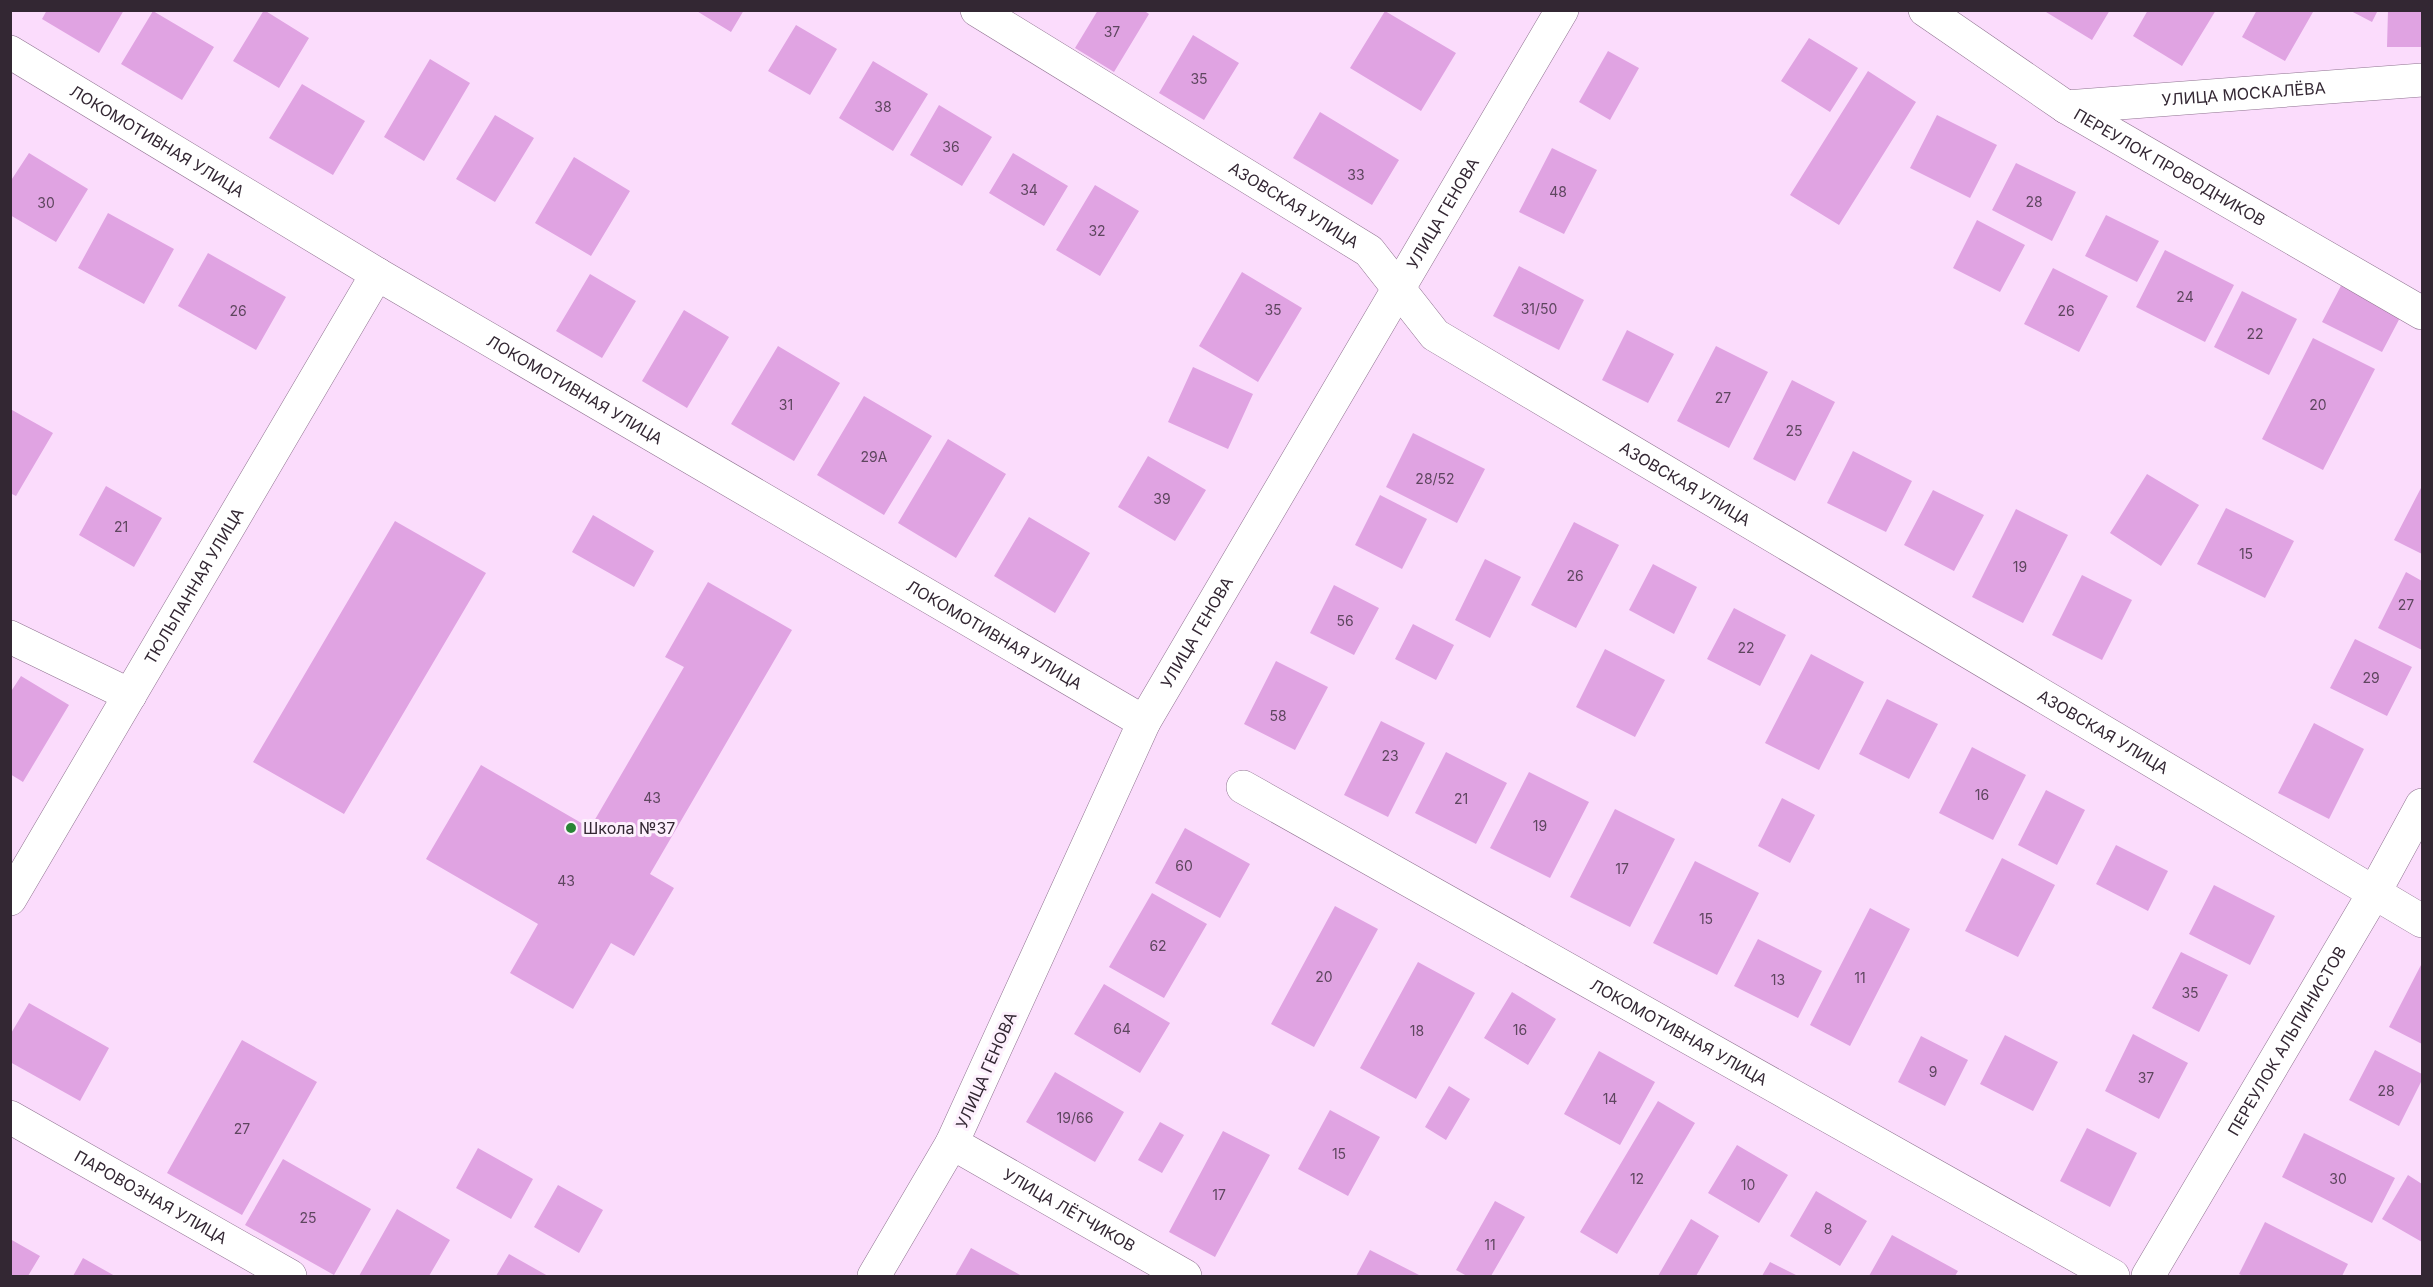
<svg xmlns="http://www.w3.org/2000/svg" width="2433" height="1287" viewBox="0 0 2433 1287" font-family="Inter,sans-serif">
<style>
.building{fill:#e0a3e2}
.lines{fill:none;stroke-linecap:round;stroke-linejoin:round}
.minor-casing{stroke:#8f7390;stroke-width:34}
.secondary-casing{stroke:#8f7390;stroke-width:34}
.minor{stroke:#fff;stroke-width:33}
.secondary{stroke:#fff;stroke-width:33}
.poi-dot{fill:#298535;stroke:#fdf0fd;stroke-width:2}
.labels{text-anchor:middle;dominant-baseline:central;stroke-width:6;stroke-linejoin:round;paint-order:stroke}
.number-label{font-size:14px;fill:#5e465f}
.street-label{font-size:16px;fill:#332733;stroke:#fdf0fd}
.poi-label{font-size:16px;fill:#332733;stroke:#fdf0fd;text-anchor:start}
</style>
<rect width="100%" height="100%" fill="#fbdcfc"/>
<!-- building -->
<path class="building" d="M47,10H124L99,53L42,19Z
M264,10L309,38L279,88L233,61Z
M695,10H744L731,32Z
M1098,10H1143L1149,14L1114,72L1075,48Z
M2048,10H2110L2092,40L2046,12Z
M2148,10H2216L2182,66L2133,36Z
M2257,10L2313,12L2285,61L2242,37Z
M2349,10H2378L2372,22Z
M2388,10H2422V47H2387Z
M153,11L214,47L182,100L121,64Z
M1385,11L1456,53L1421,111L1350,68Z
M796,25L837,49L810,95L768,71Z
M1193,35L1239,63L1204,120L1159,93Z
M1809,38L1858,68L1830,112L1781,81Z
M1608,51L1639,68L1610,120L1579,102Z
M430,59L470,83L424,161L384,137Z
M873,61L928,94L893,151L839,118Z
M1868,71L1916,102L1839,225L1790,195Z
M302,84L365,121L333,175L269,138Z
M939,105L992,137L962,186L910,155Z
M1320,112L1399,160L1372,205L1293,158Z
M495,115L534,138L495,202L456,179Z
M1937,115L1997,145L1970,198L1910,168Z
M1552,148L1597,170L1564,234L1519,212Z
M29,153L88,189L56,242L10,215V182Z
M1013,153L1068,186L1044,226L989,193Z
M574,157L630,191L591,256L535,223Z
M2016,163L2076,192L2052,241L1992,210Z
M1095,185L1139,211L1100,276L1056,250Z
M108,213L174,249L144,304L78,268Z
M2106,215L2159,241L2137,282L2085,256Z
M1977,220L2025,245L2000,292L1953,268Z
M2165,250L2234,285L2205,342L2136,307Z
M208,253L286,297L256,350L178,306Z
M1519,266L1584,300L1559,350L1493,316Z
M2053,268L2108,296L2079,352L2024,324Z
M1242,272L1302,308L1258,382L1199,346Z
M590,274L636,301L602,358L556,331Z
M2343,282L2403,312L2382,352L2322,322Z
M2242,291L2297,319L2269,375L2214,347Z
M684,310L729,337L687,408L642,381Z
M1627,330L1674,354L1648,403L1602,380Z
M2313,338L2375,369L2323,470L2262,439Z
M778,346L840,383L794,461L731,424Z
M1716,346L1768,372L1729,448L1677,421Z
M1193,367L1253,394L1228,449L1168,422Z
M1792,380L1835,402L1795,481L1753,459Z
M864,396L932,436L884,515L817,475Z
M12,410L53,433L16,496L10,493Z
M1413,433L1485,469L1457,523L1386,487Z
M948,439L1006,474L956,558L898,523Z
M1853,451L1912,481L1886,532L1827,503Z
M1148,456L1206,490L1175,541L1118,507Z
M2147,474L2199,505L2161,566L2110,533Z
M106,486L162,518L134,567L79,535Z
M2422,486V554L2394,540Z
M1933,490L1984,515L1954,571L1904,545Z
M1380,495L1427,519L1402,569L1355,545Z
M2226,508L2294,541L2265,598L2197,564Z
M2016,509L2068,535L2023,623L1972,597Z
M593,515L654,551L634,587L572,552Z
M1029,517L1090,553L1055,613L994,576Z
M395,521L486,573L344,814L253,762Z
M1574,522L1619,545L1576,628L1531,605Z
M1485,559L1521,577L1490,638L1455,620Z
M1653,564L1697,587L1674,634L1629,610Z
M2406,572L2422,581V650L2378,628Z
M2082,575L2132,600L2102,660L2052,635Z
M708,582L792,630L650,874L674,888L634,956L611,943L573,1009L510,973L538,924L426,859L481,765L590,828L684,667L665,657Z
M1334,585L1379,608L1354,655L1310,633Z
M1734,608L1786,635L1760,686L1707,659Z
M1413,624L1454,645L1436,680L1395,659Z
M2355,639L2412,667L2387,716L2330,688Z
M1605,649L1665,680L1635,737L1576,707Z
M1811,654L1864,682L1819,770L1765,743Z
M1276,661L1328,687L1295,750L1244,724Z
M21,676L69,705L23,782L10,774V693Z
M1887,699L1938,724L1909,779L1859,754Z
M1381,721L1425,743L1388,817L1344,795Z
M2314,723L2364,749L2329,819L2278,793Z
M1972,747L2026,775L1993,840L1939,813Z
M1446,752L1507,783L1476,844L1415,813Z
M1529,772L1589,802L1550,878L1490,848Z
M2046,790L2085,810L2057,865L2018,845Z
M1782,798L1815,815L1790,863L1758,846Z
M1615,809L1675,839L1630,927L1570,897Z
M1185,828L1250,864L1220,918L1155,883Z
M2116,845L2168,871L2148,911L2096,884Z
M2002,858L2055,885L2018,957L1965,931Z
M1695,861L1759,893L1717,975L1653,943Z
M2214,885L2275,916L2250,965L2189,934Z
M1152,893L1207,924L1164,998L1109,967Z
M1335,906L1378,929L1314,1047L1271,1024Z
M1870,908L1910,929L1850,1046L1810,1025Z
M1758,939L1822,971L1798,1018L1734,986Z
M2181,952L2228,975L2199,1032L2152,1008Z
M1418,962L1475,993L1416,1099L1360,1068Z
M2421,965L2422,966V1044L2389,1027Z
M1104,984L1170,1023L1140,1073L1074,1034Z
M1512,992L1556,1019L1528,1065L1484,1038Z
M29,1003L109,1048L80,1101L10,1062V1035Z
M2133,1034L2188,1063L2159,1119L2105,1091Z
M2005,1035L2058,1062L2033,1111L1980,1084Z
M1921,1036L1968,1060L1945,1106L1898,1082Z
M242,1040L317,1082L242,1215L167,1173Z
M2375,1050L2422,1074V1080L2399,1126L2349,1100Z
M1599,1051L1655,1082L1620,1145L1564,1114Z
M1055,1072L1124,1112L1095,1162L1026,1122Z
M1449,1086L1470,1099L1446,1140L1425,1127Z
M1658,1101L1695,1123L1617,1254L1580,1232Z
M1330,1110L1380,1137L1348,1196L1298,1169Z
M1160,1122L1184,1135L1162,1173L1138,1160Z
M2087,1128L2137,1153L2110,1207L2060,1181Z
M1223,1131L1270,1155L1215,1257L1169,1232Z
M2304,1133L2395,1178L2372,1223L2282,1177Z
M1737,1145L1788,1175L1759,1223L1708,1193Z
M478,1148L533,1179L511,1219L456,1188Z
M283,1159L371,1209L334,1275L245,1225Z
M2408,1175L2422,1184V1242L2382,1219Z
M558,1185L603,1210L579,1253L534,1227Z
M1816,1191L1867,1221L1840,1266L1790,1236Z
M1495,1201L1525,1217L1491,1276H1467L1456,1270Z
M397,1209L450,1240L429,1276H359Z
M1691,1219L1719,1236L1696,1276H1658Z
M2265,1222L2348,1264L2342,1276H2243L2239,1274Z
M1892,1235L1958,1271L1955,1276H1869Z
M10,1239L40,1256L28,1276H10Z
M971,1248L1022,1276H955Z
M1370,1250L1421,1276H1356Z
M509,1254L548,1276H496Z
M83,1258L115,1276H73Z
M1770,1262L1798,1276H1762Z"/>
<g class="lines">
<!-- minor casing -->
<g class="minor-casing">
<g id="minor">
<path id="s1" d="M977,10L1369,251L1435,335L2422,921"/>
<path id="s2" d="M1925,10L2066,107L2422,313"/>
<path id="s3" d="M2066,107L2422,80"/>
<path d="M10,637L130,695"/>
<path id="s4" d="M1144,722L1562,10"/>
<path id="s5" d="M1243,787L2113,1276"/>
<path id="s6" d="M10,899L377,274"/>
<path id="s7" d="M10,1117L290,1276"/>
<path id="s8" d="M952,1143L1185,1276"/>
<path id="s9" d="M2148,1276L2374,893L2422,805"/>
</g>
</g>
<!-- secondary casing -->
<g class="secondary-casing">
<g id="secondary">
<path id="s10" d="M10,52L377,274L1144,722L952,1143L874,1276"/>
</g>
</g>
<!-- minor -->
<use href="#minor" class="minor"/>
<!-- secondary -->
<use href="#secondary" class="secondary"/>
</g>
<!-- markers -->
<circle class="poi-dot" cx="571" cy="828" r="6"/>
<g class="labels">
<!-- number labels -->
<g class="number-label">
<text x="1112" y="31">37</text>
<text x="1199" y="78">35</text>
<text x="883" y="106">38</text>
<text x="951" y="146">36</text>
<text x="1356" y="174">33</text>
<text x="1029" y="189">34</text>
<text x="1558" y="191">48</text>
<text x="2034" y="201">28</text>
<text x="46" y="202">30</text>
<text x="1097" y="230">32</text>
<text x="2185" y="296">24</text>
<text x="1539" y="308">31/50</text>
<text x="1273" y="309">35</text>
<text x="238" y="310">26</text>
<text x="2066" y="310">26</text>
<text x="2255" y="333">22</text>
<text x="1723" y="397">27</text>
<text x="786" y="404">31</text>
<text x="2318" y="404">20</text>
<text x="1794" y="430">25</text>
<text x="874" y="456">29А</text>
<text x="1435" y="478">28/52</text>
<text x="1162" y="498">39</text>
<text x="121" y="526">21</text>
<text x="2246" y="553">15</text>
<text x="2020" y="566">19</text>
<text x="1575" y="575">26</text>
<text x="2406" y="604">27</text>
<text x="1345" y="620">56</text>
<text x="1746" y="647">22</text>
<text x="2371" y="677">29</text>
<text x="1278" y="715">58</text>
<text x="1390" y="755">23</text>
<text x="1982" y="794">16</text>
<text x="652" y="797">43</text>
<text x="1461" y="798">21</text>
<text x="1540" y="825">19</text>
<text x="1184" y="865">60</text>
<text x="1622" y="868">17</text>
<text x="566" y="880">43</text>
<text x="1706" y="918">15</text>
<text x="1158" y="945">62</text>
<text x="1324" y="976">20</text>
<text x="1860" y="977">11</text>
<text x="1778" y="979">13</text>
<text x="2190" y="992">35</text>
<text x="1122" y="1028">64</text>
<text x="1520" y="1029">16</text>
<text x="1417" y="1030">18</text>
<text x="1933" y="1071">9</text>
<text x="2146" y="1077">37</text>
<text x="2386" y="1090">28</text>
<text x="1610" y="1098">14</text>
<text x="1075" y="1117">19/66</text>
<text x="242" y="1128">27</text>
<text x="1339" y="1153">15</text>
<text x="1637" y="1178">12</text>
<text x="2338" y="1178">30</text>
<text x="1748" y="1184">10</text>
<text x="1219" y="1194">17</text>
<text x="308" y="1217">25</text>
<text x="1828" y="1228">8</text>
<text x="1490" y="1244">11</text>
</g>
<!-- street labels -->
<g class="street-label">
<text stroke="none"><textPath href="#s3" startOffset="178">УЛИЦА МОСКАЛЁВА</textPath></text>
<text stroke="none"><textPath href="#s10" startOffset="172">ЛОКОМОТИВНАЯ УЛИЦА</textPath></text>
<text stroke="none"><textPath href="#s2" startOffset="291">ПЕРЕУЛОК ПРОВОДНИКОВ</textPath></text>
<text stroke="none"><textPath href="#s1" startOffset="372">АЗОВСКАЯ УЛИЦА</textPath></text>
<text stroke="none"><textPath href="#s4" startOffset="590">УЛИЦА ГЕНОВА</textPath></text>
<text stroke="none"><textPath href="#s10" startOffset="658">ЛОКОМОТИВНАЯ УЛИЦА</textPath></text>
<text stroke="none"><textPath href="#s1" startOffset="858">АЗОВСКАЯ УЛИЦА</textPath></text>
<text stroke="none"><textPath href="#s6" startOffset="363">ТЮЛЬПАННАЯ УЛИЦА</textPath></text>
<text stroke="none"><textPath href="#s4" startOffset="104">УЛИЦА ГЕНОВА</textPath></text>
<text stroke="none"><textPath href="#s10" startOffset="1144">ЛОКОМОТИВНАЯ УЛИЦА</textPath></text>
<text stroke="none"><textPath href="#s1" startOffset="1344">АЗОВСКАЯ УЛИЦА</textPath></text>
<text stroke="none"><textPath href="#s5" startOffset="500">ЛОКОМОТИВНАЯ УЛИЦА</textPath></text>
<text stroke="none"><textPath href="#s9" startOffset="273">ПЕРЕУЛОК АЛЬПИНИСТОВ</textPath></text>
<text transform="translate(986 1070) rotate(-66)">УЛИЦА ГЕНОВА</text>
<text stroke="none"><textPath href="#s7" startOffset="162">ПАРОВОЗНАЯ УЛИЦА</textPath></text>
<text stroke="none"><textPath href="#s8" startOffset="135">УЛИЦА ЛЁТЧИКОВ</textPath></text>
</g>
<!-- poi labels -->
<g class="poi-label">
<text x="583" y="828">Школа №37</text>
</g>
</g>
<!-- border -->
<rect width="2433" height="1287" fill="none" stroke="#332733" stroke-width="24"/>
</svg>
